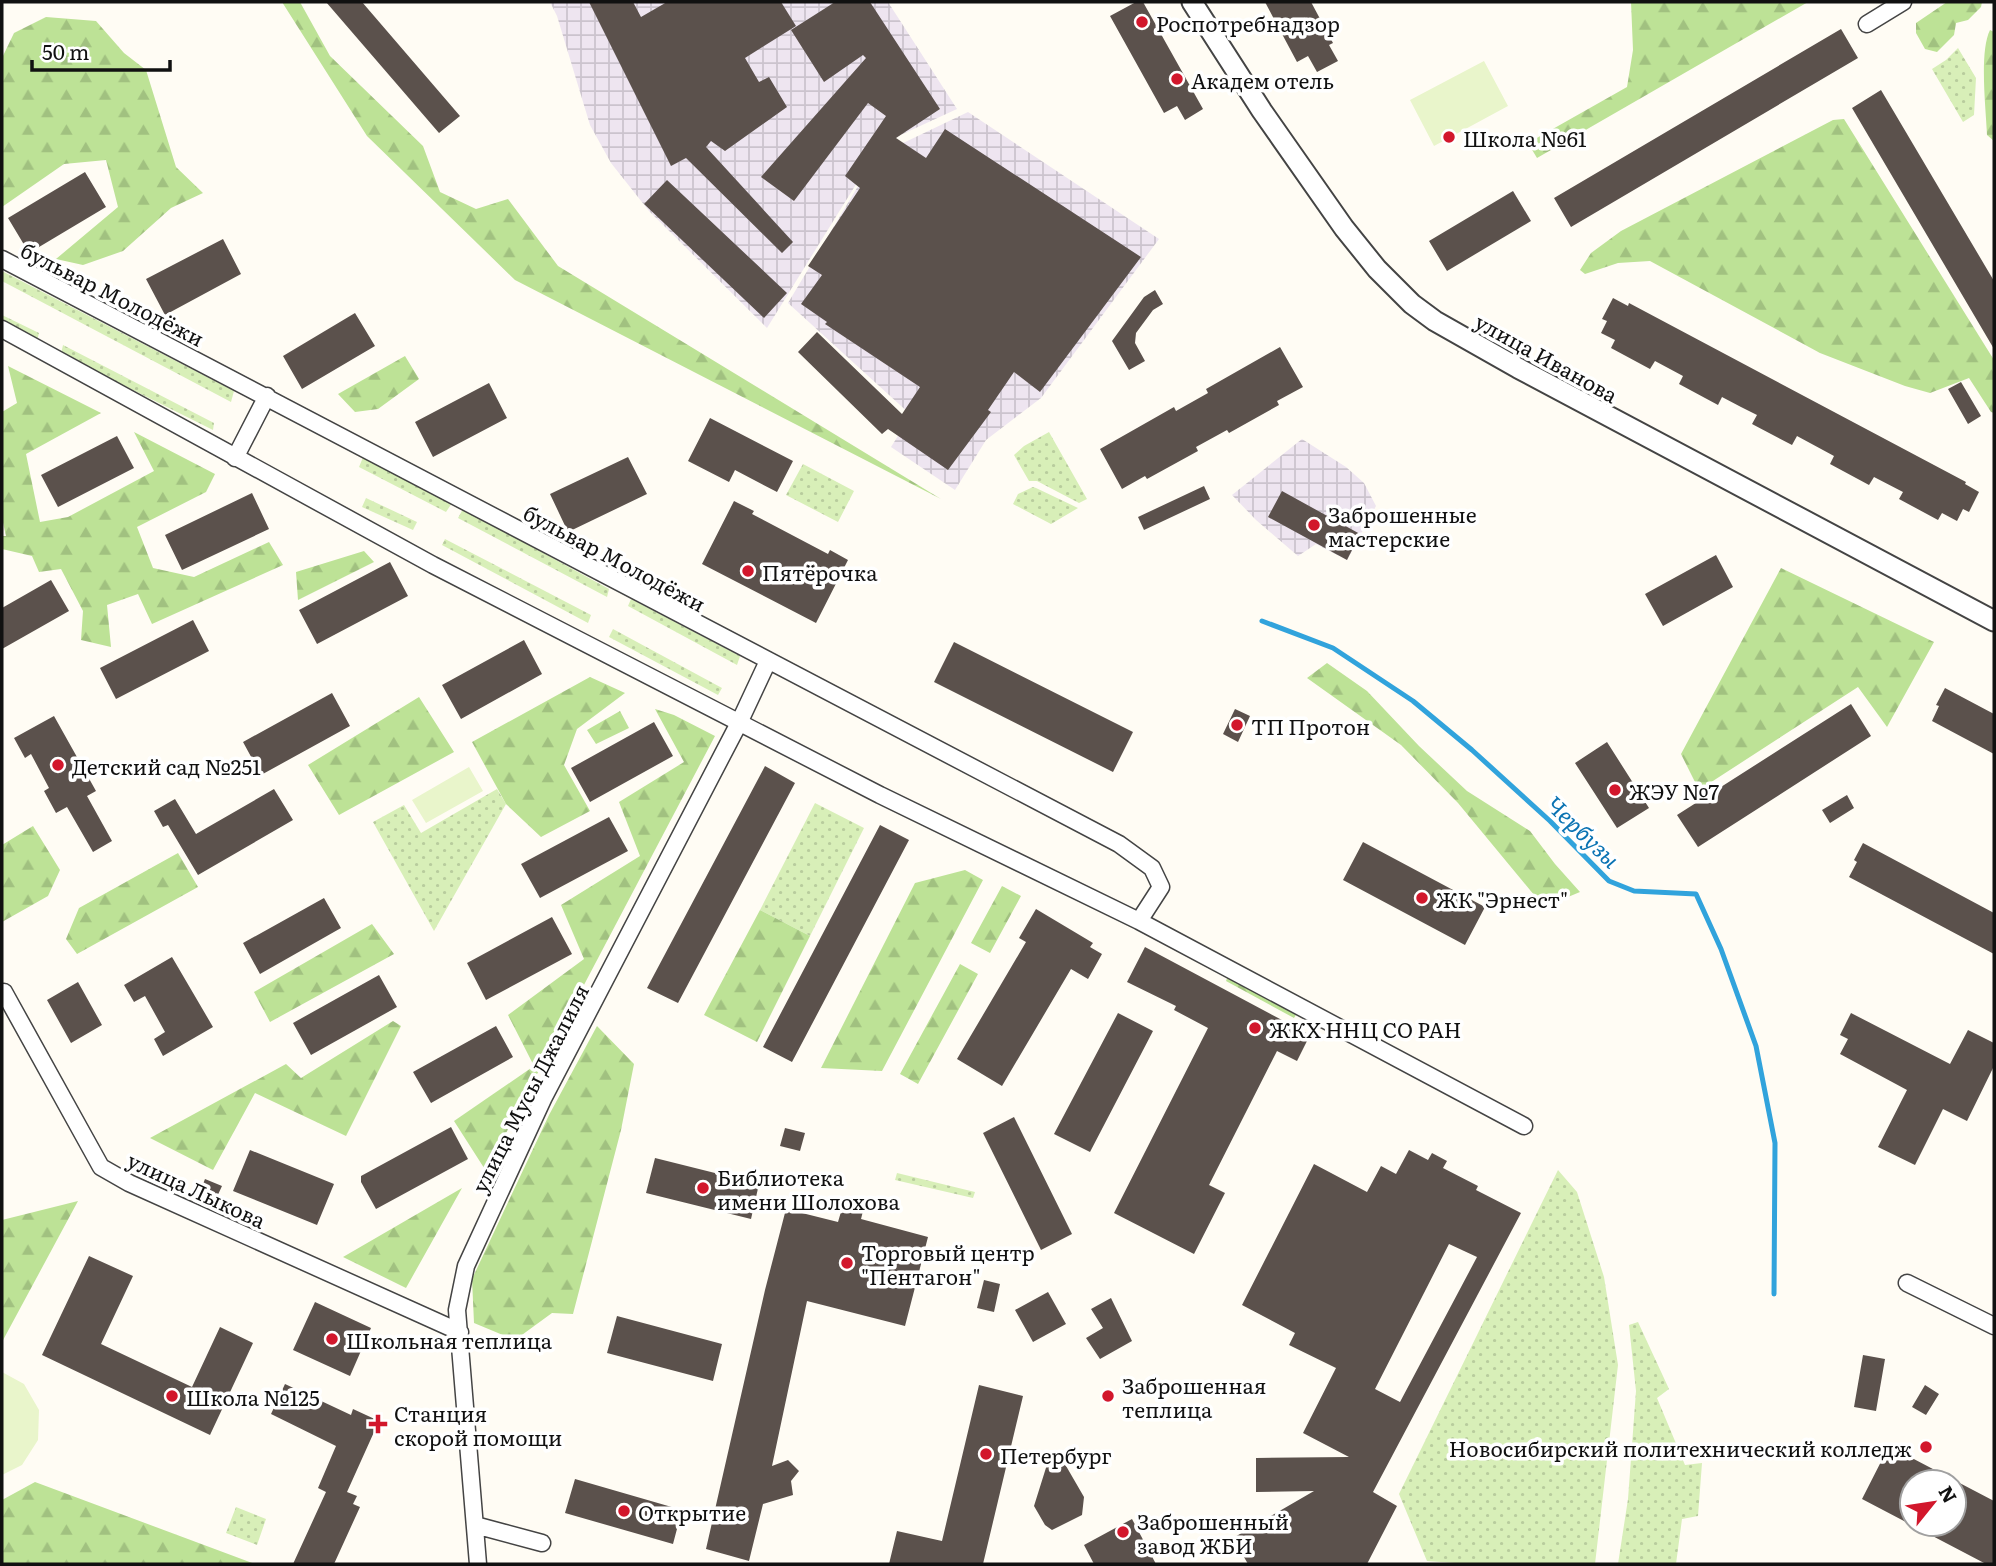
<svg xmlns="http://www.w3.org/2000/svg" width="1996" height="1566" viewBox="0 0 1996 1566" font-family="Literata,serif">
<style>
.industrial{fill:url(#industrial-grid)}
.grass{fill:url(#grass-dots)}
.forest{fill:url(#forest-firs)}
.pitch{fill:#e9f5cb}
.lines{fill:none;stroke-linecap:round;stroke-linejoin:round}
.stream{stroke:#31a3dc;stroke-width:5}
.building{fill:#5b514c;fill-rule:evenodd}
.minor-casing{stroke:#444;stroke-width:19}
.tertiary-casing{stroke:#444;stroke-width:23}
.minor{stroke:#fff;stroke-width:16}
.tertiary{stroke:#fff;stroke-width:19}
.poi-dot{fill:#d2172c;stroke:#fff;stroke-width:2.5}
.labels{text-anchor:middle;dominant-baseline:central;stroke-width:7;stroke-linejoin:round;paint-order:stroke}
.poi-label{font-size:21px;fill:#111;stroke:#fff;text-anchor:start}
.street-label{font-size:21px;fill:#111;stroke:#fff}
.water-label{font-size:23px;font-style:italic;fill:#0a73b3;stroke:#fff}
</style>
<defs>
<pattern id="industrial-grid" width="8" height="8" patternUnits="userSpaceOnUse" patternTransform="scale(1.75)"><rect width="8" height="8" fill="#eee5f0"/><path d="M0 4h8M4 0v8" fill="none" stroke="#cbc3cd"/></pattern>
<pattern id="grass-dots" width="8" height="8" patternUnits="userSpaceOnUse" patternTransform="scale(1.75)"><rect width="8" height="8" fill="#d8efb8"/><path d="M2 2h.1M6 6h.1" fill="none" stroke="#b8cc9d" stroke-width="1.8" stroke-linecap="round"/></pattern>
<pattern id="forest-firs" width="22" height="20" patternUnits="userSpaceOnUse" patternTransform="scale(1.75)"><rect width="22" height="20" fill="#bde296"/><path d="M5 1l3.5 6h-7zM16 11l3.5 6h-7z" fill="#a1c180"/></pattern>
</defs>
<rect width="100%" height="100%" fill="#fffcf4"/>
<!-- industrial -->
<path class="industrial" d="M550,2H888L957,109L881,144L767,328L649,211L611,163L590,125L557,16Z
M968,112L1159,239L1041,398L986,440L955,490L891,447L911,415L788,303L876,156Z
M1302,439L1346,467L1364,483L1376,506L1347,560L1316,544L1298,556L1256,520L1232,495Z"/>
<!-- grass -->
<path class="grass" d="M1958,48L1976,78L1974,115L1963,122L1932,69L1946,60Z
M2,271L234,391L231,402L2,281Z
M2,315L39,333L37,341L2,322Z
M63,345L214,423L213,430L61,354Z
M1049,432L1087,499L1079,503L1037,481H1029L1014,455L1024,446Z
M364,455L452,503L446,512L359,467Z
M803,464L854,491L838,522L786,495Z
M1033,487L1036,488L1078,508L1051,524L1013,504L1018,494Z
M366,498L417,522L413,530L362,507Z
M463,509L609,589L607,597L458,518Z
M445,539L591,615L588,623L442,545Z
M631,599L740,656L737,665L628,606Z
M613,629L722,688L718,695L609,637Z
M497,789L506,804L434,931L373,822L404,805L421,833Z
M815,803L864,828L810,936L760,910Z
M1558,1170L1577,1192L1604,1277L1618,1365L1595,1564H1469L1427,1561L1399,1494Z
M897,1173L975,1192L973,1198L895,1180Z
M1638,1322L1669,1389L1657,1398L1685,1465L1702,1463L1698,1516L1682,1519L1676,1564H1618L1628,1499L1636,1391L1629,1325Z
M236,1507L266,1519L257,1545L226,1533Z"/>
<!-- forest -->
<path class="forest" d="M282,2H300L330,56L423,146L440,192L476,209L508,199L558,266L941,499L515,280L367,136Z
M1631,2H1808L1537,158L1528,143L1627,87L1633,50Z
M1947,2H1982L1981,7L1968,20L1956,23L1954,35L1937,52L1925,49L1916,33V23Z
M46,17L96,21L124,53L146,70L176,167L203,193L171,208L123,251L83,265L56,259L118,207L106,160L64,164L2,207V58L14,33Z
M1990,30L1994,32V141L1987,135C1986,109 1979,52 1990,30Z
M1844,119L1994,360V413L1991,412L1969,378L1930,393L1905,386L1820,353L1650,261L1618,263L1585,274L1580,270L1591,253L1621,231L1833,120Z
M405,356L419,379L378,409L355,412L338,394Z
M8,366L101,413L26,454L40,522L68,517L154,471L134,432L215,474L206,492L137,527L153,568L194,577L269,542L283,565L152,624L138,594L107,605L111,647L81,640L83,611L61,569L39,572L32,556L2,549V536H6L2,518V412L17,403Z
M364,551L374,562L298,600L296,572Z
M1781,568L1934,642L1887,727L1858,687L1699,790L1681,754Z
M1327,663L1367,691L1419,746L1467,791L1530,831L1555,864L1580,892L1544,907L1458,803L1401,745L1307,678Z
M590,677L625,693L577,729L564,765L590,811L541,837L506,804L472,742Z
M419,697L454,752L339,815L308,765Z
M655,709L674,715L715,736L486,1171L454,1121L534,1066L508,1015L584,959L561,905L640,856L619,802L684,762Z
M620,711L629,728L596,744L587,730Z
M33,826L60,870L48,896L2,922V845Z
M178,853L198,887L77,954L66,939L79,908Z
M965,870L983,880L882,1071L821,1068L915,883Z
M1002,886L1021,896L990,953L971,943Z
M760,910L810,936L757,1042L704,1015Z
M372,924L394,954L270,1022L254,992Z
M960,964L978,974L918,1084L900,1074Z
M1228,976L1297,1013L1294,1018L1226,981Z
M393,1021L401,1026L346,1136L255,1093L213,1170L150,1138L286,1064L301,1078Z
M597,1026L634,1064L621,1130L573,1314L552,1313L515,1340L474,1323L472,1279L549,1115Z
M462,1188L406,1288L343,1257Z
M78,1201L2,1342V1220Z
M35,1482L255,1564H2V1500Z"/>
<!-- pitch -->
<path class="pitch" d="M1484,61L1508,106L1434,146L1410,100Z
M469,767L483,791L426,823L412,800Z
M2,1372L24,1384L39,1410L38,1440L22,1465L2,1475Z"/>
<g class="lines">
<!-- stream -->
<path class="stream" d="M1262,621L1333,648L1413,701L1472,750L1550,821L1609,881L1634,891L1696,894L1721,949L1756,1046L1775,1143L1774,1294"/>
</g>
<!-- building -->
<path class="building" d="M326,2H362L460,116L439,133Z
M589,2H633L641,17L667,2H781L796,26L745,58L759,82L769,77L787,107L725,151L711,141L706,147L793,242L782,253L686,158L671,166Z
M835,2H870L940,109L896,138L926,158L945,129L1141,257L1040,392L1014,372L988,410L991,412L948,470L888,429L882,434L798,352L817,332L902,414L920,387L825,324L827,322L801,304L822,275L808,266L860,188L845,176L886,116L868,103L794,201L761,177L866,58L863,55L824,82L791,30Z
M1136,2H1143L1203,109L1185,120L1177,106L1164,113L1110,16Z
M1265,2H1311L1333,43L1329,45L1338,61L1317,72L1308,56L1297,62Z
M1841,29L1858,58L1571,227L1554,198Z
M1881,90L1994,281V349L1852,108Z
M85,172L106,207L29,253L8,218Z
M667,180L787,293L764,318L644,204Z
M1513,191L1531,221L1447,271L1429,241Z
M223,239L241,274L165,315L146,279Z
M1155,290L1163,304L1153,310L1136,333L1135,343L1145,361L1129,370L1112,341L1144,297Z
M1613,298L1628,306L1629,303L1966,482L1965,484L1979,492L1969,512L1963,509L1957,521L1942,513L1938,520L1899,499L1903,492L1874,477L1869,485L1830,464L1834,456L1797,436L1792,445L1752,424L1757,415L1741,407L1722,397L1718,405L1679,384L1683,376L1655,361L1650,369L1611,348L1615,340L1601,333L1607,321L1602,319Z
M355,313L375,346L302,389L283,356Z
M1280,347L1303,387L1277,401L1279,405L1229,433L1227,430L1196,447L1198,451L1147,479L1145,476L1122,489L1100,449L1174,407L1176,411L1208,393L1206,389Z
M1961,382L1981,416L1968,424L1948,389Z
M489,383L507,418L433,457L415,422Z
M710,418L793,461L777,492L735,470L729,482L688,461Z
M117,436L134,468L58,507L41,475Z
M628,457L647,494L568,532L550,494Z
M1204,486L1210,499L1144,530L1138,517Z
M1282,491L1360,534L1347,560L1268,517Z
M252,493L269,529L182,570L165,535Z
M734,501L754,511L752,514L828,554L830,550L848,560L816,623L702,564Z
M1716,555L1733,587L1663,626L1645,594Z
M390,562L408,596L317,644L299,610Z
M51,580L69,611L2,649V608Z
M193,620L209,651L116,699L100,668Z
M524,640L542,674L461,719L442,685Z
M954,642L1133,732L1113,772L934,682Z
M1945,688L1994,714V754L1932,721L1939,706L1936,705Z
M332,693L350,726L261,775L243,742Z
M1851,704L1871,736L1698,847L1677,815Z
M1235,709L1250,716L1238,742L1223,734Z
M54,716L96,791L87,796L112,841L93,852L67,807L56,813L44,791L49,788L31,754L25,758L14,738Z
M654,722L673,756L590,802L571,768Z
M1607,742L1649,808L1617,828L1575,763Z
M765,766L795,783L678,1003L647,988Z
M274,789L293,820L198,875L168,825L163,827L154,811L175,799L196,834Z
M1847,795L1854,808L1830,823L1822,810Z
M609,817L628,851L540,898L521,864Z
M880,825L909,840L792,1062L763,1047Z
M1363,842L1485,907L1465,945L1343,880Z
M1863,843L1994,913V954L1849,877L1857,862L1854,860Z
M324,898L341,928L260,974L243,943Z
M1036,909L1093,943L1090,947L1102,954L1088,979L1071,969L1002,1086L957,1059L1026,942L1019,938Z
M552,917L572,954L486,1000L467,963Z
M1145,947L1310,1035L1297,1061L1277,1051L1209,1185L1225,1193L1194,1254L1114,1213L1208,1028L1174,1010L1176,1006L1127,982Z
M172,957L213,1027L163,1056L154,1039L165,1032L145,996L134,1002L124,985Z
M379,975L397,1007L311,1055L293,1023Z
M78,982L102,1025L71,1043L47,1000Z
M1118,1013L1153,1031L1090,1152L1054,1134Z
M1851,1013L1950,1064L1968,1030L1994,1043V1066L1967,1121L1943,1109L1915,1165L1878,1147L1907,1090L1840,1054L1848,1039L1840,1035Z
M496,1026L513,1057L431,1103L413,1072Z
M1014,1117L1072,1234L1041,1250L983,1133Z
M451,1127L468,1159L376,1209L361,1182V1176Z
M785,1128L805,1133L800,1151L780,1146Z
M250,1150L334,1184L317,1225L233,1191Z
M1409,1150L1428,1160L1432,1153L1447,1161L1443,1168L1478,1186L1476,1190L1521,1213L1373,1492L1397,1506L1367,1564H1248L1233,1538L1314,1491L1256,1492V1458L1349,1457L1303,1433L1336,1368L1289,1345L1295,1333L1242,1305L1314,1164L1367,1192L1381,1166L1396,1174ZM1449,1244L1477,1257L1400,1402L1375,1389Z
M655,1158L759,1184L751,1219L646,1193Z
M205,1179L222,1186L215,1201L199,1194Z
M845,1198L865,1203L861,1219L928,1237L905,1326L807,1301L772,1466L788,1460L799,1471L791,1481L793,1495L763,1504L749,1561L706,1549L765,1290L786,1209L838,1222Z
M89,1256L133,1276L101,1344L192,1387L220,1327L253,1343L210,1435L42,1355Z
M984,1280L1000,1284L994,1312L977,1308Z
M1048,1292L1066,1324L1033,1342L1015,1310Z
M1111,1298L1132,1341L1100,1359L1086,1338L1103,1328L1091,1309Z
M315,1302L371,1328L350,1376L293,1350Z
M617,1316L722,1344L713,1381L607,1353Z
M1863,1355L1885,1359L1876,1411L1854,1407Z
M285,1384L351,1415L353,1409L379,1421L347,1492L357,1496L353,1504L360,1507L334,1564H293L326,1492L318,1488L336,1446L271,1414Z
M979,1385L1023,1396L983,1564H889L897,1531L942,1541Z
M1925,1385L1939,1394L1926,1415L1912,1407Z
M1889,1446L1994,1501V1564H1986L1862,1499ZM1912,1482H1954V1524H1912Z
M1050,1455L1062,1459L1084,1497L1082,1515L1052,1530L1045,1525L1034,1506Z
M575,1479L682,1510L673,1544L565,1513Z
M1132,1519L1156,1564H1094L1084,1545Z"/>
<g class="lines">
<!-- minor casing -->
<g class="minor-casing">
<path id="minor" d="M1867,24L1903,2
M2,259L1119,844L1152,868L1161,887L1139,921
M2,329L433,565L880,795L1139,921L1524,1126
M235,458L267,396
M2,994L4,992L101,1167L129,1183L460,1332
M1907,1283L1994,1326
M475,1525L542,1543
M478,1564L457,1310L466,1266L544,1097L739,723L768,661"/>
</g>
<!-- tertiary casing -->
<g class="tertiary-casing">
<path id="tertiary" d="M1192,2L1262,111L1344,228L1377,269L1412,304L1435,321L1518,368L1994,621"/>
</g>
<!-- minor -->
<use href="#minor" class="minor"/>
<!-- tertiary -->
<use href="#tertiary" class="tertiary"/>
</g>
<!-- markers -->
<g class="poi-dot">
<circle cx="1142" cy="22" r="7"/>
<circle cx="1177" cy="79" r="7"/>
<circle cx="1449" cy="137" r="7"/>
<circle cx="1314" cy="525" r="7"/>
<circle cx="748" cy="571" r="7"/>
<circle cx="1237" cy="725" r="7"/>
<circle cx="58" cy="765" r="7"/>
<circle cx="1615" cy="790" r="7"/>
<circle cx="1422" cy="898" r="7"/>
<circle cx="1255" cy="1028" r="7"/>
<circle cx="703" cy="1188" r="7"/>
<circle cx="847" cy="1263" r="7"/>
<circle cx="332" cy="1339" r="7"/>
<circle cx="172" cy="1396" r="7"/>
<circle cx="1108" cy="1396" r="7"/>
<path d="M374.5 1413.5h7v7h7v7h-7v7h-7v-7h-7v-7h7z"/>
<circle cx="1926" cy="1447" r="7"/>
<circle cx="986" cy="1454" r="7"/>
<circle cx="624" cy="1511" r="7"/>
<circle cx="1123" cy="1532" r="7"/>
</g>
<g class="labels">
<!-- poi labels -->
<g class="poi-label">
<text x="1156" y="22">Роспотребнадзор</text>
<text x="1191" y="79">Академ отель</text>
<text x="1463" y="137">Школа №61</text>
<text x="1328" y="513">Заброшенные<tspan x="1328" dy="24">мастерские</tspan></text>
<text x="762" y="571">Пятёрочка</text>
<text x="1251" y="725">ТП Протон</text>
<text x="72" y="765">Детский сад №251</text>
<text x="1629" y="790">ЖЭУ №7</text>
<text x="1436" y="898">ЖК "Эрнест"</text>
<text x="1269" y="1028">ЖКХ ННЦ СО РАН</text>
<text x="717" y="1176">Библиотека<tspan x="717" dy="24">имени Шолохова</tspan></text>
<text x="861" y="1251">Торговый центр<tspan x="861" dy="24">"Пентагон"</tspan></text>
<text x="346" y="1339">Школьная теплица</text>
<text x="1122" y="1384">Заброшенная<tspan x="1122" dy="24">теплица</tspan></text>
<text x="186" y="1396">Школа №125</text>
<text x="394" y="1412">Станция<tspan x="394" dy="24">скорой помощи</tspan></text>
<text x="1912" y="1447" text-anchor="end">Новосибирский политехнический колледж</text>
<text x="1000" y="1454">Петербург</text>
<text x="638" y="1511">Открытие</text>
<text x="1137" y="1520">Заброшенный<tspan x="1137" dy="24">завод ЖБИ</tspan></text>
</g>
<!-- street labels -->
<g class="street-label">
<text transform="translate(113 293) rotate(27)">бульвар Молодёжи</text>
<text transform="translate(1547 357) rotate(29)">улица Иванова</text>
<text transform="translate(615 557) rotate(28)">бульвар Молодёжи</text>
<text transform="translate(529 1088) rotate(-63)">улица Мусы Джалиля</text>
<text transform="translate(197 1189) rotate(25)">улица Лыкова</text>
</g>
<!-- water labels -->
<g class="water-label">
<text transform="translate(1584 831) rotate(44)">Чербузы</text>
</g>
</g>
<!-- border -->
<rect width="1996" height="1566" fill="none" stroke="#111111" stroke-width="7"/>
<!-- north arrow -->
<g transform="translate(1933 1503) rotate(60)"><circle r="33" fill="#ffffff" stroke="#a0a0a0" stroke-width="2"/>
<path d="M0-5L12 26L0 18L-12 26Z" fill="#d2172c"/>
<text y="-10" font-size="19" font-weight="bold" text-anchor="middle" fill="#111111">N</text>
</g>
<!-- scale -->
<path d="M32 60v10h138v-10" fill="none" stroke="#111111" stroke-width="3.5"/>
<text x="42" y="60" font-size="21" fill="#111111" stroke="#ffffff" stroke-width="5" paint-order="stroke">50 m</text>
</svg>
